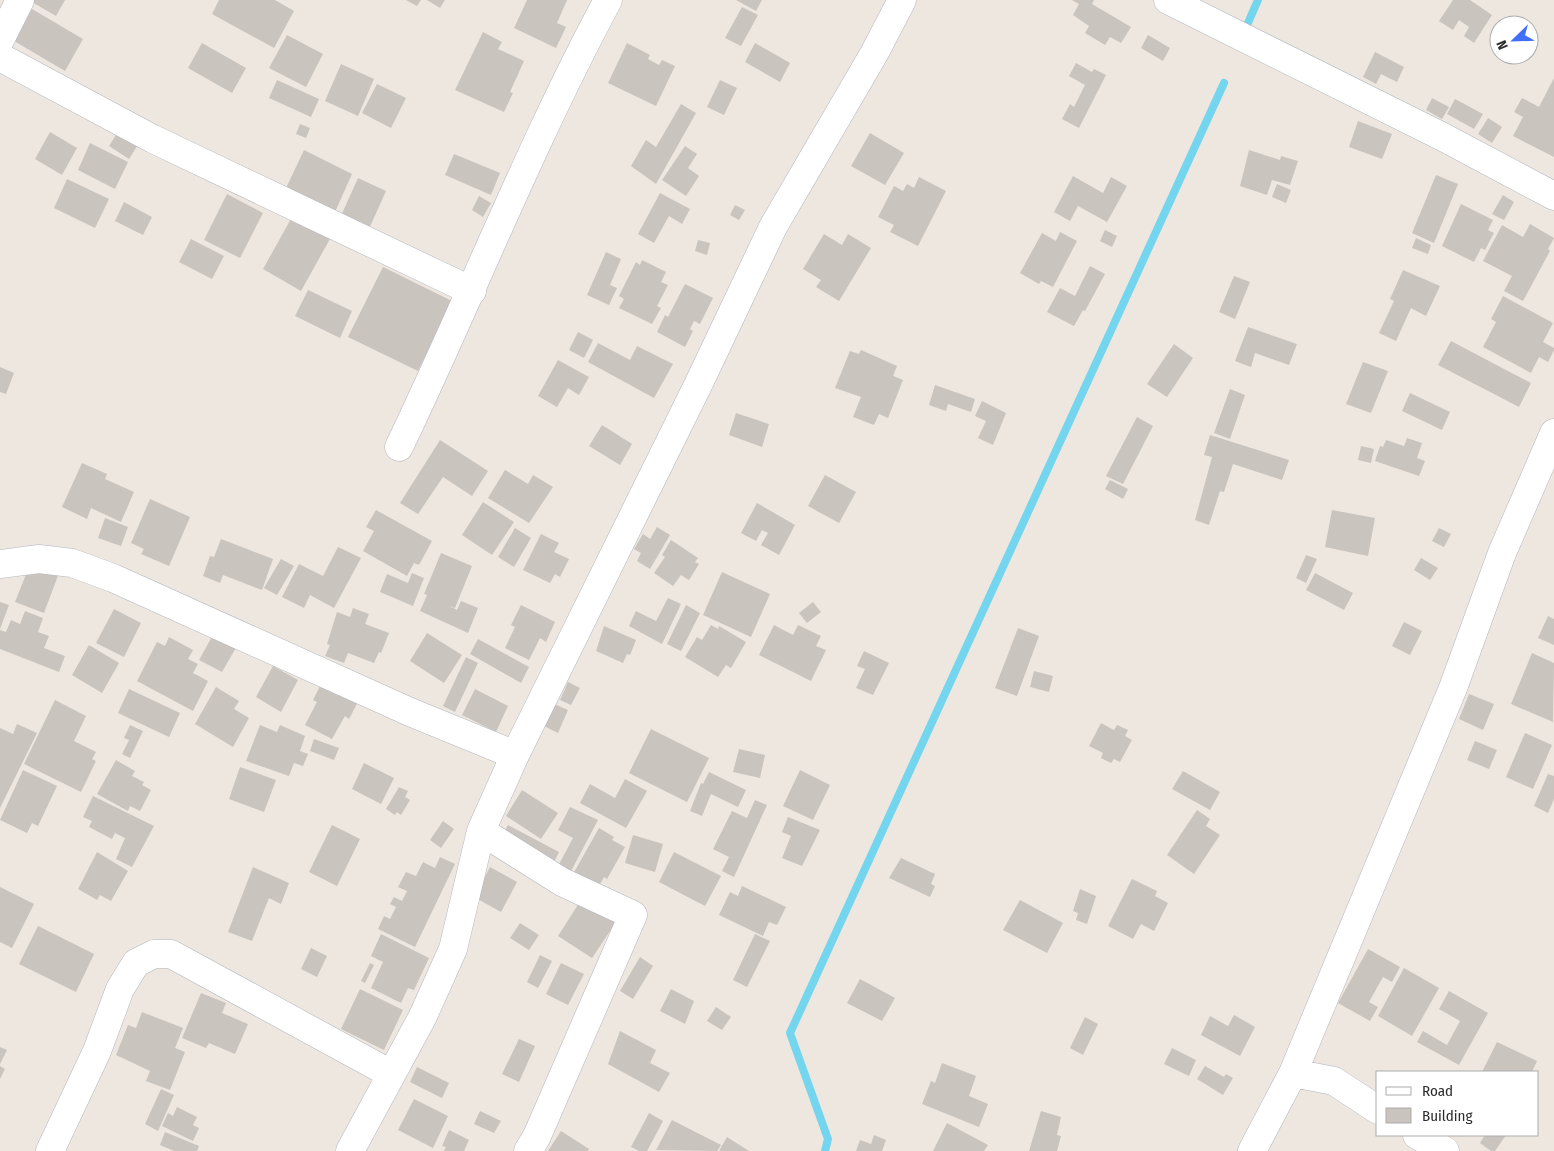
<svg xmlns="http://www.w3.org/2000/svg" width="1554" height="1151" viewBox="0 0 1554 1151" font-family="'Fira Sans Condensed',sans-serif">
<style>
.lines{fill:none;stroke-linecap:round;stroke-linejoin:round}
.stream{stroke:#74d5ee;stroke-width:8}
.building{fill:#c9c4be}
.street-casing{stroke:#b2b6c0;stroke-width:29}
.street{stroke:#fff;stroke-width:28}
</style>
<rect width="100%" height="100%" fill="#eee7df"/>
<g class="lines">
<!-- stream -->
<path class="stream" d="M1244,32L1258,0
M825,1151L828,1139L790,1033L1224,83"/>
</g>
<!-- building -->
<path class="building" d="M33,0H65L56,16L32,2Z
M219,0H275L294,11L274,48L212,14Z
M406,0H421L417,6Z
M427,0H445L440,8Z
M527,0H567L557,23L566,27L556,48L514,28Z
M736,0H762L756,11Z
M1072,0H1094L1092,4L1131,27L1121,43L1110,37L1105,45L1085,33L1089,26L1073,15L1079,4Z
M1453,0H1470L1492,15L1474,43L1464,36L1469,27L1459,20L1453,30L1439,21Z
M742,7L758,15L741,46L725,38Z
M32,9L83,39L65,71L14,41Z
M483,32L502,42L498,49L524,61L510,92L513,93L504,112L455,90Z
M287,35L323,54L306,87L269,68Z
M1148,35L1170,48L1163,61L1141,48Z
M202,43L246,68L232,93L188,68Z
M627,43L650,55L648,59L659,65L662,60L675,66L656,106L608,83Z
M755,43L790,63L780,82L745,62Z
M1375,52L1404,67L1397,82L1381,74L1376,84L1363,77Z
M1076,63L1092,72L1094,69L1106,75L1079,128L1062,119L1070,104L1074,107L1085,85L1069,76Z
M341,64L374,79L358,116L325,101Z
M1554,78V157L1513,136L1523,117L1514,112L1522,98L1539,107Z
M277,80L319,99L311,117L269,98Z
M720,80L737,88L724,115L707,107Z
M377,84L406,98L391,128L362,113Z
M1432,98L1449,107L1442,119L1426,110Z
M1455,99L1483,114L1474,129L1447,114Z
M681,104L696,113L656,184L631,166L646,140L656,147Z
M1488,118L1502,127L1492,143L1478,134Z
M1358,121L1392,134L1382,159L1349,147Z
M300,124L310,128L306,138L296,134Z
M121,127L141,140L129,159L109,146Z
M50,132L77,148L62,175L35,159Z
M870,133L904,153L885,185L851,166Z
M90,143L128,162L115,189L78,170Z
M685,146L697,154L688,168L699,176L686,196L662,180Z
M304,150L352,174L335,212L286,188Z
M1249,150L1280,160L1281,156L1298,161L1290,185L1272,180L1267,195L1240,186Z
M454,154L500,173L491,195L445,175Z
M1436,175L1458,184L1434,243L1412,233Z
M1073,176L1103,193L1111,177L1127,186L1107,222L1078,206L1070,221L1054,212Z
M919,177L946,191L918,246L890,232L894,225L878,217L894,186L903,191L907,184L914,188Z
M358,178L386,191L368,231L340,218Z
M67,179L109,199L95,228L54,208Z
M1277,184L1291,190L1286,203L1272,197Z
M660,193L690,209L682,224L669,216L654,243L638,234Z
M227,194L263,213L240,258L204,240Z
M1503,195L1514,202L1504,220L1492,214Z
M479,196L491,203L483,217L472,210Z
M124,202L152,217L143,235L115,221Z
M1461,204L1493,220L1488,230L1494,233L1485,250L1481,248L1474,262L1442,246Z
M735,205L745,210L739,220L730,215Z
M292,217L330,239L301,291L263,269Z
M1530,224L1554,238L1548,249L1550,251L1523,301L1504,291L1512,276L1483,261L1502,225L1523,237Z
M1105,230L1117,236L1112,247L1100,241Z
M1060,232L1077,241L1053,287L1041,281L1039,284L1020,273L1042,233L1056,241Z
M824,234L842,245L848,234L871,248L839,301L816,287L821,280L803,269Z
M1416,238L1431,245L1428,254L1412,248Z
M191,239L224,256L212,279L179,262Z
M698,240L710,243L707,255L695,251Z
M606,252L621,259L610,285L617,288L609,305L587,295Z
M642,260L666,272L661,282L668,285L657,306L661,308L652,324L619,308L624,299L619,296L636,262L640,265Z
M1090,266L1105,274L1085,311L1083,310L1074,326L1047,312L1060,288L1075,296Z
M383,267L452,301L418,371L348,337Z
M1403,270L1440,286L1426,316L1411,308L1396,341L1379,333L1394,301L1390,299Z
M1234,276L1250,282L1235,319L1219,312Z
M685,284L713,298L700,324L694,321L690,329L693,331L685,347L657,332L665,315L668,317Z
M308,290L352,311L340,338L295,316Z
M1503,296L1553,323L1543,342L1554,348V350L1548,362L1539,357L1531,373L1483,347L1496,322L1491,319Z
M1248,327L1297,344L1289,365L1255,353L1251,367L1235,361Z
M578,332L593,340L584,358L569,350Z
M1451,341L1531,383L1519,407L1438,365Z
M598,343L630,360L637,346L673,364L654,398L588,362Z
M1174,344L1193,358L1167,397L1147,384Z
M861,350L897,366L893,376L903,380L888,418L879,414L874,425L853,417L861,397L835,388L850,351L859,354Z
M558,360L589,377L579,395L568,388L557,407L538,396Z
M1363,362L1388,371L1371,413L1346,404Z
M0,367L14,373L6,394L0,392Z
M935,385L975,399L971,412L948,404L946,411L929,405Z
M1230,389L1245,395L1230,439L1214,433Z
M1410,393L1450,412L1442,430L1402,411Z
M982,401L1006,413L993,445L978,438L986,421L975,416Z
M736,413L769,424L762,447L729,435Z
M1137,417L1153,426L1123,484L1106,476Z
M602,425L632,444L620,465L589,446Z
M1210,435L1289,460L1282,480L1233,464L1224,492L1220,491L1209,525L1195,520L1212,457L1204,455Z
M1407,438L1422,443L1417,458L1425,461L1419,476L1375,461L1380,446L1383,447L1386,440L1404,446Z
M440,440L488,471L472,496L443,477L418,514L400,503Z
M1361,446L1374,449L1371,463L1358,460Z
M82,463L107,474L105,479L134,492L121,522L91,508L87,519L62,507Z
M505,470L528,484L533,475L553,487L529,523L488,498Z
M825,475L856,492L839,523L808,506Z
M1110,480L1128,489L1123,499L1105,489Z
M150,499L190,517L169,566L141,554L144,549L131,543Z
M483,502L514,522L492,555L462,535Z
M757,503L795,525L779,555L761,545L768,533L762,530L756,541L741,533Z
M376,510L432,541L419,565L414,563L407,576L363,551L374,531L366,527Z
M1332,510L1375,518L1368,556L1325,547Z
M105,518L128,527L121,546L98,538Z
M657,527L670,535L650,569L637,561L641,553L634,549L643,534L650,539Z
M515,528L531,538L514,567L498,557Z
M1439,528L1451,534L1444,547L1432,541Z
M541,534L559,543L554,552L569,559L560,577L555,574L550,583L523,570Z
M221,539L273,559L262,590L223,575L220,583L203,576L210,556L214,557Z
M671,540L698,558L695,562L699,564L689,580L681,575L673,586L654,573L665,557L662,555Z
M338,547L361,558L334,608L310,595L304,608L282,597L299,564L323,576Z
M441,553L472,566L455,608L449,606L457,610L461,601L478,608L468,633L420,611L427,595L424,594Z
M1306,555L1317,559L1306,583L1296,578Z
M1421,558L1438,568L1430,580L1414,570Z
M281,559L294,566L277,595L264,588Z
M31,562L59,573L44,613L15,602Z
M722,572L770,594L751,637L703,615Z
M412,573L424,578L413,606L380,592L387,574L408,583Z
M1315,573L1353,593L1344,610L1306,590Z
M668,598L681,604L662,644L629,626L636,611L656,621Z
M0,602L9,605L0,629Z
M813,602L821,612L807,623L799,613Z
M521,605L555,622L546,642L540,638L529,660L505,648L515,627L511,625Z
M686,605L700,613L681,651L667,644Z
M353,608L369,614L365,624L389,633L381,653L379,652L374,663L348,653L344,663L325,656L330,645L327,644L337,612L350,617Z
M114,609L141,623L124,657L96,643Z
M25,611L43,618L38,632L49,636L44,648L65,656L59,672L0,649V630L6,632L11,620L20,624Z
M1548,616L1554,619V645L1538,638Z
M1404,622L1422,631L1410,655L1392,646Z
M711,625L718,629L719,626L746,642L731,668L726,665L718,677L685,657L697,637L702,640Z
M774,625L793,635L798,625L821,636L816,646L826,650L811,681L759,655Z
M604,626L636,640L630,655L627,654L623,663L596,651Z
M1018,628L1039,636L1017,696L995,688Z
M214,633L237,646L222,672L199,660Z
M427,633L462,655L444,683L410,661Z
M169,637L193,650L188,659L198,664L193,673L208,681L193,711L137,681L157,642L165,646Z
M478,639L529,667L521,683L470,654Z
M89,645L119,663L102,693L72,675Z
M864,651L889,663L873,695L856,688L865,669L857,666Z
M1532,653L1554,663L1553,722L1511,704Z
M466,657L478,663L455,712L443,706Z
M273,666L298,680L281,712L256,697Z
M1034,671L1053,676L1049,692L1030,687Z
M323,680L359,700L349,719L345,716L332,739L305,725L317,702L313,700Z
M568,682L580,688L571,705L560,700Z
M216,687L239,701L234,709L249,718L233,747L195,724Z
M129,689L180,713L169,737L118,713Z
M475,689L508,706L496,732L462,715Z
M1469,694L1494,704L1483,730L1459,719Z
M55,700L86,716L74,741L96,752L92,759L96,761L81,792L24,764Z
M552,703L568,710L558,733L542,725Z
M1101,723L1114,730L1117,725L1128,730L1125,736L1132,740L1120,762L1114,759L1111,763L1101,758L1103,753L1089,746Z
M17,724L37,733L0,808V728L13,734Z
M130,725L143,731L130,758L122,754L129,740L124,738Z
M260,725L277,732L280,725L305,736L300,751L308,754L303,766L294,763L289,776L246,761Z
M651,729L709,758L687,802L629,773Z
M1525,733L1552,745L1533,789L1506,777Z
M314,739L339,748L334,760L310,751Z
M1475,741L1497,750L1489,769L1467,760Z
M739,749L765,755L760,778L733,772Z
M116,760L135,771L132,776L144,782L142,785L151,790L140,811L130,806L128,811L97,794Z
M364,763L394,778L381,804L352,789Z
M240,767L276,780L264,812L229,799Z
M23,770L57,786L38,826L32,823L27,833L0,820Z
M800,770L830,785L813,820L783,806Z
M1183,771L1220,792L1210,810L1172,789Z
M709,772L746,790L738,807L711,794L702,816L690,811L701,783L703,784Z
M1548,774L1554,776V799L1548,813L1534,806Z
M625,779L647,791L626,828L580,803L590,784L615,798Z
M399,787L408,791L405,797L410,800L401,815L397,812L395,815L386,809Z
M522,790L558,813L541,839L506,816Z
M93,796L154,826L132,867L116,859L125,838L115,833L112,839L89,827L92,821L83,817Z
M755,800L767,805L734,877L722,871L729,857L713,849L732,811L747,818Z
M570,807L598,820L569,875L557,868L573,838L558,830Z
M1197,810L1210,819L1206,826L1220,835L1194,874L1167,855Z
M788,817L820,830L802,866L782,858L791,836L782,832Z
M443,821L454,829L441,848L430,840Z
M332,825L360,839L337,886L309,872Z
M508,825L559,852L553,864L502,836Z
M599,828L614,837L612,840L625,847L607,879L604,877L599,886L573,874Z
M633,835L663,844L655,872L625,863Z
M97,852L128,871L111,901L100,895L97,900L78,889Z
M674,852L721,876L705,906L659,882Z
M440,857L455,864L415,947L378,929L384,916L390,919L396,907L390,904L394,897L402,901L407,891L398,887L406,872L416,876L423,862L435,868Z
M901,858L935,874L931,884L935,886L930,897L889,878Z
M253,867L289,883L281,904L269,898L252,941L228,932Z
M490,867L517,882L501,912L474,897Z
M1132,879L1157,891L1155,896L1168,903L1154,931L1141,924L1133,939L1108,926Z
M742,886L786,907L777,925L769,922L763,936L719,915L730,892L738,896Z
M0,887L34,904L12,948L0,942Z
M1080,889L1096,896L1087,924L1076,920L1078,913L1073,911Z
M581,900L616,922L592,958L558,936Z
M1020,900L1063,923L1047,953L1003,930Z
M520,923L539,935L529,950L510,938Z
M38,926L94,954L76,992L19,964Z
M381,934L429,958L414,990L408,988L401,1003L371,988L383,962L371,956Z
M755,934L770,941L747,987L733,980Z
M311,948L327,956L317,977L301,969Z
M1368,949L1400,967L1392,982L1383,977L1369,1002L1378,1007L1370,1021L1338,1003Z
M540,955L552,961L538,988L527,982Z
M640,957L653,966L633,999L620,991Z
M370,963L374,965L365,983L361,981Z
M561,963L584,974L568,1005L546,994Z
M1404,968L1439,988L1412,1036L1378,1016Z
M860,979L895,998L882,1021L847,1003Z
M360,989L403,1010L384,1050L341,1029Z
M671,989L694,1001L685,1024L660,1011Z
M1449,991L1488,1013L1459,1065L1417,1042L1423,1031L1447,1045L1460,1021L1439,1009Z
M201,993L226,1003L222,1013L248,1024L235,1054L209,1043L206,1048L182,1038Z
M716,1007L731,1017L722,1030L707,1021Z
M142,1012L183,1028L175,1048L185,1052L170,1090L146,1081L150,1071L116,1055L128,1025L136,1028Z
M1234,1015L1255,1027L1240,1056L1201,1035L1210,1016L1228,1026Z
M1085,1017L1098,1024L1083,1055L1070,1048Z
M620,1031L656,1050L650,1063L670,1073L659,1092L608,1064Z
M519,1039L535,1046L519,1082L502,1074Z
M1497,1042L1537,1061L1532,1072H1482Z
M0,1047L7,1050L0,1064Z
M1172,1048L1196,1060L1189,1076L1164,1064Z
M942,1063L976,1076L969,1096L988,1104L979,1127L922,1104L931,1081L935,1083Z
M0,1066L5,1069L0,1079Z
M1205,1066L1224,1077L1226,1074L1233,1078L1223,1095L1197,1079Z
M417,1067L449,1083L442,1098L410,1082Z
M161,1089L174,1095L158,1131L145,1124Z
M414,1099L448,1116L433,1148L398,1130Z
M177,1107L197,1117L193,1125L199,1128L193,1141L162,1126L168,1113L173,1116Z
M480,1111L501,1121L494,1133L474,1124Z
M1041,1111L1061,1117L1057,1135L1061,1136L1057,1151H1029Z
M649,1113L663,1121L647,1151H639L631,1147Z
M672,1120L721,1145L717,1151L656,1150Z
M947,1123L988,1145L984,1151H933Z
M449,1130L469,1140L464,1151H444L446,1147L442,1146Z
M561,1131L589,1149L588,1151H548Z
M165,1132L199,1146L197,1151H174L160,1145Z
M874,1135L886,1140L882,1151H856L860,1140L871,1144Z
M1485,1135H1506L1495,1151H1491L1480,1143Z
M727,1137L749,1151H719Z"/>
<g class="lines">
<!-- street casing -->
<g class="street-casing">
<path id="street" d="M1168,0L1443,137L1554,196
M0,40L20,0
M0,57L153,139L472,291
M399,447C470,299 530,145 608,0
M0,564L39,559L72,563L113,578L410,712L515,755
M481,831L562,882L633,915L537,1136L528,1151
M1293,1073L1334,1081L1378,1110
M1417,1135L1445,1151
M50,1151L97,1051L120,989L136,963L154,954H171L391,1074
M350,1151L423,1016L453,949L481,831L515,755L698,385L773,227L875,52L902,0
M1252,1151L1293,1073L1453,688L1502,553L1554,433"/>
</g>
<!-- street -->
<use href="#street" class="street"/>
</g>
<!-- legend -->
<rect x="1376" y="1071" width="162" height="65" fill="#ffffff" stroke="#ababab"/>
<rect x="1386" y="1087" width="25" height="8" fill="#ffffff" stroke="#ababab"/>
<text x="1422" y="1096" font-size="15" fill="#2c2c2c">Road</text>
<rect x="1386" y="1108" width="25" height="15" fill="#c9c4be" stroke="#ababab"/>
<text x="1422" y="1121" font-size="15" fill="#2c2c2c">Building</text>
<!-- north arrow -->
<g transform="translate(1514 40) rotate(247)"><circle r="24" fill="#ffffff" stroke="#ababab"/>
<path d="M0-4L9 19L0 12L-9 19Z" fill="#426ff8"/>
<text y="-8" font-size="14" font-weight="bold" text-anchor="middle" fill="#2c2c2c">N</text>
</g>
</svg>
